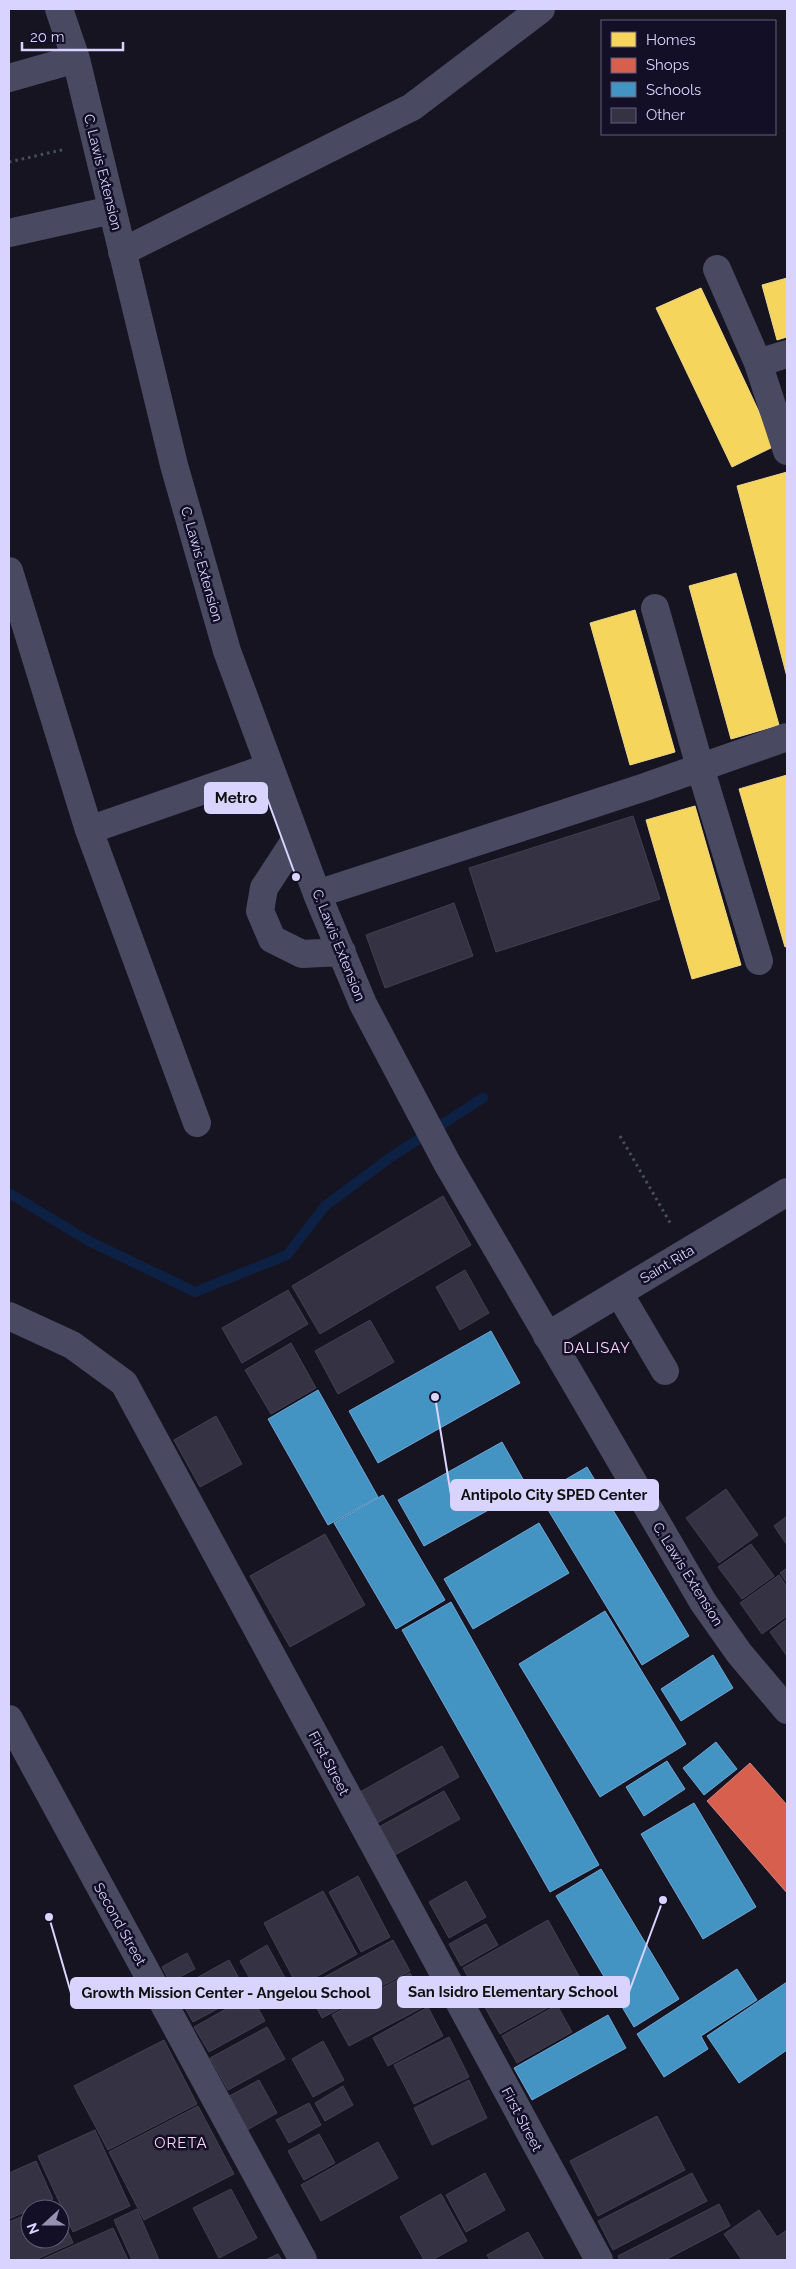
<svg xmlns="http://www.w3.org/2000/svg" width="796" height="2269" viewBox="0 0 796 2269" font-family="Raleway,sans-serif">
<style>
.homes{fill:#f6d55c;stroke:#edd58d}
.shops{fill:#d6604d;stroke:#d78382}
.schools{fill:#4393c3;stroke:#70a6d5}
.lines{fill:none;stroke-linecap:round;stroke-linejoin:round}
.stream{stroke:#0d2144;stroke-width:10}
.building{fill:#343243;stroke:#433f54}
.path{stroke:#44505f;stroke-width:3;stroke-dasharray:2.5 4;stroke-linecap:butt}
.minor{stroke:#4a4962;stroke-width:28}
.labels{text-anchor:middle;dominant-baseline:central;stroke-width:5;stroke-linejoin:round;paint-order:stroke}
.street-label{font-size:14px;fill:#d9d4ff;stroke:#130f26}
.neighbourhood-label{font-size:15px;letter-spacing:1px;fill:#ffd6f0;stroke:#130f26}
.leader{fill:none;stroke:#d9d4ff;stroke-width:2}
.callout-dot{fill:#d9d4ff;stroke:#130f26;stroke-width:2}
.callout{fill:#d9d4ff;stroke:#d9d4ff;stroke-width:2}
.callout-label{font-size:15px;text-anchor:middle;font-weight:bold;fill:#111}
</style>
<rect width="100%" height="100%" fill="#161421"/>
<!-- homes -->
<path class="homes" d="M787,278V337L777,340L762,285Z
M701,288L775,446L732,467L656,308Z
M787,472V677L737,486Z
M736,573L779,725L731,739L689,586Z
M635,610L675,752L630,765L590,623Z
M787,775V946L785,947L739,789Z
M695,806L741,965L692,979L646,820Z"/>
<!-- shops -->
<path class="shops" d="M750,1763L787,1805V1893L707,1801Z"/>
<!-- schools -->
<path class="schools" d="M491,1331L520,1383L378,1463L349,1411Z
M318,1390L378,1497L328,1525L268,1419Z
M502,1442L528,1488L424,1546L398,1500Z
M587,1467L689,1636L642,1665L539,1495Z
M383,1495L445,1600L396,1629L334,1523Z
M539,1523L569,1573L473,1629L444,1579Z
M451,1602L599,1865L550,1892L402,1630Z
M605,1611L686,1744L600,1797L519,1664Z
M713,1655L733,1688L681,1721L661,1689Z
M716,1742L737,1769L704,1795L683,1768Z
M667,1761L685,1789L644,1816L626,1787Z
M694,1803L756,1907L703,1939L641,1834Z
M601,1869L679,1999L634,2027L556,1896Z
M737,1969L757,2000L701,2036L708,2049L664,2077L637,2034Z
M787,1982V2050L739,2083L707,2036Z
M608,2015L626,2048L532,2100L514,2068Z"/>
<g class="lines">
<!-- stream -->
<path class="stream" d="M9,1193L87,1240L195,1292L287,1255L325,1206L391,1157L483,1098"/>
</g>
<!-- building -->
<path class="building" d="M633,816L660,899L496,952L469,868Z
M454,903L473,956L385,988L366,935Z
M443,1196L471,1245L320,1334L292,1286Z
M465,1270L489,1313L460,1330L436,1287Z
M288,1290L308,1324L242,1363L222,1328Z
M370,1320L394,1362L338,1394L315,1351Z
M291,1343L316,1388L271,1414L245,1370Z
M216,1416L242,1464L200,1487L174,1440Z
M726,1489L758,1535L719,1563L686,1518Z
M787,1516V1545L774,1526Z
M325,1534L365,1605L290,1647L250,1576Z
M751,1544L774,1576L742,1599L718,1567Z
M787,1568V1583L780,1573Z
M779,1575L787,1587V1616L762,1634L740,1603Z
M787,1619V1656L770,1632Z
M442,1746L459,1777L377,1823L360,1792Z
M444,1791L460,1819L395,1855L379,1827Z
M358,1876L390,1937L361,1952L329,1892Z
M466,1881L486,1917L449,1938L429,1902Z
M323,1891L357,1954L298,1987L264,1923Z
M548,1920L585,1987L500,2034L463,1968Z
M486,1924L498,1945L461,1966L449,1944Z
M393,1940L410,1971L322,2018L306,1987Z
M267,1945L290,1987L263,2002L240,1961Z
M187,1953L195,1969L170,1982L162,1967Z
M229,1960L247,1993L193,2022L175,1990Z
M410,1973L427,2005L349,2046L332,2015Z
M251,1995L265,2021L209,2052L194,2027Z
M557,2005L572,2032L517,2063L502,2036Z
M428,2007L443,2036L388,2066L373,2038Z
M267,2027L285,2059L228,2090L210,2058Z
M449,2037L469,2077L414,2104L394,2065Z
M164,2040L197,2104L108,2150L74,2086Z
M323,2041L344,2080L313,2097L292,2059Z
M259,2080L277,2113L240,2134L222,2100Z
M469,2080L487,2118L432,2145L414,2108Z
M343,2086L353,2105L325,2121L315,2103Z
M309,2103L321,2125L289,2143L276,2120Z
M198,2106L234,2174L144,2220L109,2152Z
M657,2116L685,2170L598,2216L570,2161Z
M95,2130L130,2206L73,2232L38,2156Z
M319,2134L335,2163L304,2180L288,2151Z
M378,2142L398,2178L321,2221L301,2185Z
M36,2161L53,2199L9,2219V2173Z
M485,2173L505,2210L466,2232L446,2195Z
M692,2173L707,2201L613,2250L598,2221Z
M231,2189L257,2238L219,2258L193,2208Z
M441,2194L467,2241L432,2260H424L400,2217Z
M55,2202L58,2209H39Z
M719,2204L730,2226L665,2260H620L618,2256Z
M137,2209L159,2260H132L114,2220Z
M759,2210L777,2237L787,2230V2260H742L724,2234Z
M30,2213V2239H60V2213L73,2243L35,2260H9V2222Z
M113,2228L128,2260H41Z
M528,2232L544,2260H490L487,2255Z
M278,2254L282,2260H265Z"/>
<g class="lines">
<!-- path -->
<path class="path" d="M9,162L66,149
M620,1136L672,1226"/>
<!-- minor -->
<path class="minor" d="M59,9L76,59L174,465L227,651L317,894L363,1004L447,1163L703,1602L739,1653L787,1710
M9,78L76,59
M9,233L112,210
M122,252L412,107L541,9
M717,269L758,363L787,451
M758,363L787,354
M9,571L89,830L197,1123
M655,608L700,767L759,961
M89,830L270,767
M296,839L264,888L260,911L272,939L302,954L342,952
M317,894L645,787L787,737
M619,1293L665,1371
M9,1316L72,1345L124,1383L599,2260
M547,1336L787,1192
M9,1719L303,2260"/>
</g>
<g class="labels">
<!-- street labels -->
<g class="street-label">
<text transform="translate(103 172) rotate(76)">C. Lawis Extension</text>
<text transform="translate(202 564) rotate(74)">C. Lawis Extension</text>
<text transform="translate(339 945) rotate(68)">C. Lawis Extension</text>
<text transform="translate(667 1264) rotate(-31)">Saint Rita</text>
<text transform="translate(688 1574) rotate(58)">C. Lawis Extension</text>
<text transform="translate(329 1763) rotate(62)">First Street</text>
<text transform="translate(120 1924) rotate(61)">Second Street</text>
<text transform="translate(522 2119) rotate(62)">First Street</text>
</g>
<!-- neighbourhood labels -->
<g class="neighbourhood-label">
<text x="597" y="1348">DALISAY</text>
<text x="181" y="2143">ORETA</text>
</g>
</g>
<!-- callouts -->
<path class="leader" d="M296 877L267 798M435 1397L451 1495M663 1900L629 1992M49 1917L71 1993"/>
<g class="callout-dot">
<circle cx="296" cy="877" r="5"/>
<circle cx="435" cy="1397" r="5"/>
<circle cx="663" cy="1900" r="5"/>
<circle cx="49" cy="1917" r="5"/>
</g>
<g class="callout">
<rect x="205" y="783" width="62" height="30" rx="5"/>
<rect x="451" y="1480" width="207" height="30" rx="5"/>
<rect x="398" y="1977" width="231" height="30" rx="5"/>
<rect x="71" y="1978" width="310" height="30" rx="5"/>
</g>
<g class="callout-label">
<text x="236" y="803">Metro</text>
<text x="554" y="1500">Antipolo City SPED Center</text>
<text x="513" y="1997">San Isidro Elementary School</text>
<text x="226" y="1998">Growth Mission Center - Angelou School</text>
</g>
<!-- border -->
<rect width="796" height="2269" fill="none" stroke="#d9d4ff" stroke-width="20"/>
<!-- legend -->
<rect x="601" y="20" width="175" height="115" fill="#130f26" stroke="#625e7d"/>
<rect x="611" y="32" width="25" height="15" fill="#f6d55c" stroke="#625e7d"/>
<text x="646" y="45" font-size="15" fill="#d9d4ff">Homes</text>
<rect x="611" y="58" width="25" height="15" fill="#d6604d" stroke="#625e7d"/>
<text x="646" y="70" font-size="15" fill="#d9d4ff">Shops</text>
<rect x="611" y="82" width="25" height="15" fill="#4393c3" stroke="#625e7d"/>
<text x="646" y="95" font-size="15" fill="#d9d4ff">Schools</text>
<rect x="611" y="108" width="25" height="15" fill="#343243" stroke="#625e7d"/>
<text x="646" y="120" font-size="15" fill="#d9d4ff">Other</text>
<!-- north arrow -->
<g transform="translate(45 2224) rotate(249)"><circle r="24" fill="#130f26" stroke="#625e7d"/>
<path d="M0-4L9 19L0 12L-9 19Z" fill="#9591b1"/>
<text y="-8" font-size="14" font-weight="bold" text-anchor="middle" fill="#d9d4ff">N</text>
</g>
<!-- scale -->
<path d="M22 42v8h101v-8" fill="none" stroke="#d9d4ff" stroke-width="2.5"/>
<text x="30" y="42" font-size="15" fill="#d9d4ff" stroke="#130f26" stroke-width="4" paint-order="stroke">20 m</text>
</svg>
